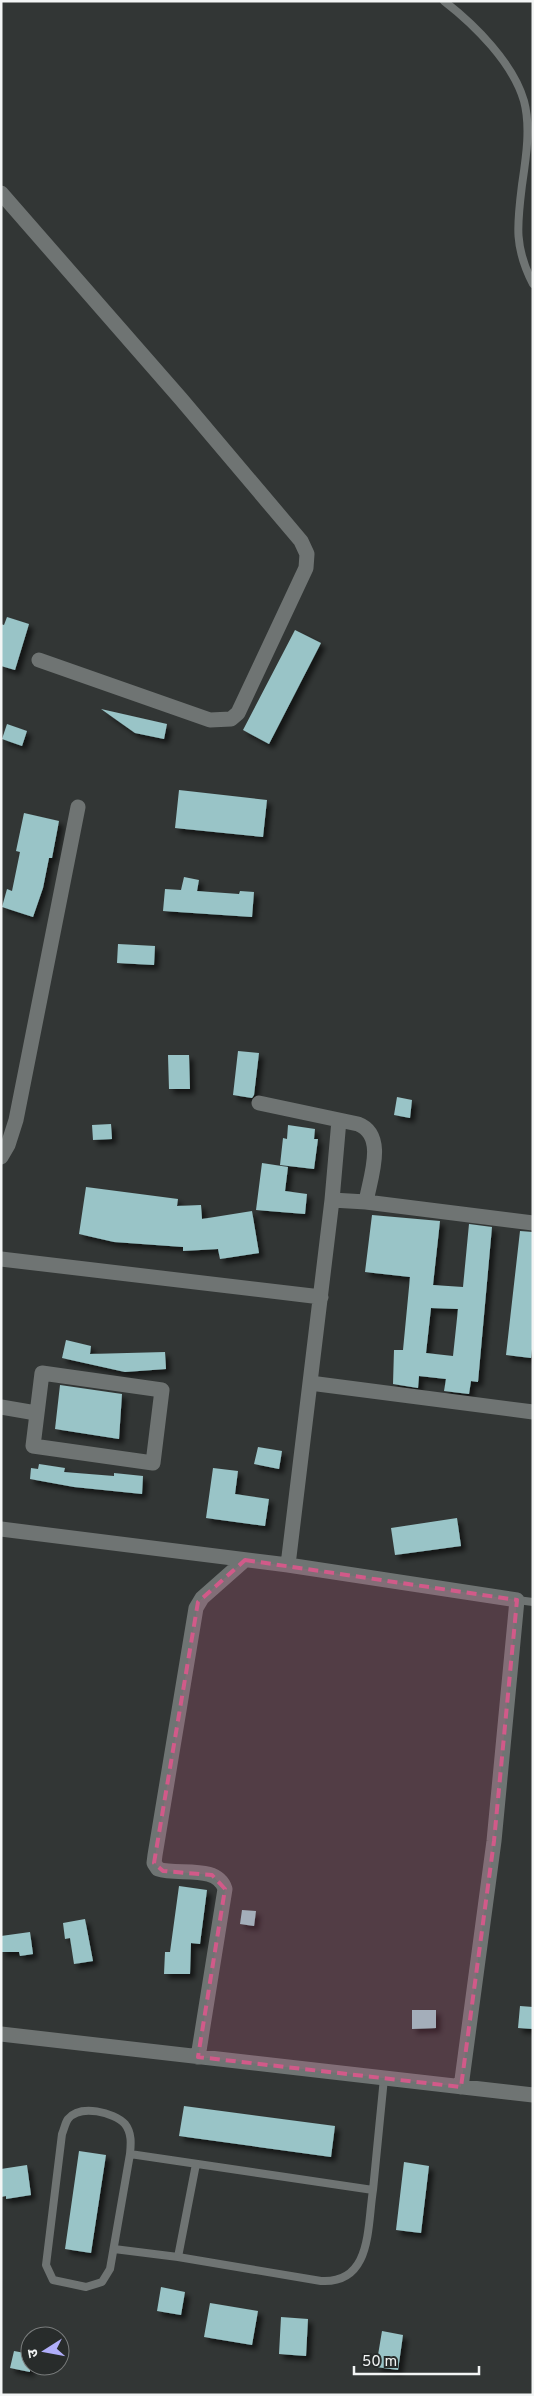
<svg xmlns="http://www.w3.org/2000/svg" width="534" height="2396" viewBox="0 0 534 2396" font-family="Overpass,'Noto Sans Devanagari',sans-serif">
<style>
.building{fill:#99c4c7;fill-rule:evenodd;filter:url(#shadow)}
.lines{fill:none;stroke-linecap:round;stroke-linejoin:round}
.lane{stroke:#6f7473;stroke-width:8}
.street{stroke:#6f7473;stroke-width:15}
.marked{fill:#d15a89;fill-opacity:0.2;stroke:#d15a89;stroke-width:4;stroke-dasharray:10 6;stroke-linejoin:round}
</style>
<defs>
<filter id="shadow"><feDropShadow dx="4.5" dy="4.5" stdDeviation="2.5" flood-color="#0009"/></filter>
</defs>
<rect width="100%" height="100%" fill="#323635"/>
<!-- building -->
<path class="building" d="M7,617L29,624L15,670L1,666V624L4,625Z
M295,630L321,643L269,744L243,730Z
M101,709L167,724L164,739L135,733Z
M7,724L27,731L22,746L2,739Z
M179,790L267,800L263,837L175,828Z
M24,813L59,821L52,858H49L43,888L33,917L2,907L7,889L12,891L20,852L16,851Z
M184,877L199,880L197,891L239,894L240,891L254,892L252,917L163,911L165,889L181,890Z
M118,944L155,946L154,965L117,963Z
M238,1051L259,1053L254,1095L252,1098L233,1095Z
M168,1055H189L190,1089H169Z
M397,1097L412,1100L410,1118L394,1115Z
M111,1124L112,1139L93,1140L92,1125Z
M288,1125L315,1129L314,1139H318L314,1169L280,1165L283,1138L287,1139Z
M262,1163L288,1167L285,1191L307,1194L305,1214L256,1210Z
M86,1187L178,1199L177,1206L201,1205L202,1219L252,1211L259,1253L220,1259L218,1249L183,1251V1247L114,1242L79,1234Z
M372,1215L440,1221L433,1285L463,1287L469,1224L492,1227L478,1382L471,1381L469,1394L444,1391L446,1379L419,1376L418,1388L393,1384L394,1350H403L410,1277L365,1272ZM431,1308L458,1309L453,1356L426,1353Z
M520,1231L533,1232V1340L531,1358L506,1355Z
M66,1340L91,1346L90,1354L165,1352L166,1369L125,1372L62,1358Z
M60,1385L122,1394L119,1439L55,1429Z
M258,1447L282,1451L279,1469L254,1464Z
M39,1464L65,1468L64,1472L114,1476V1473L143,1476L142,1494L74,1487L30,1479L31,1468L38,1469Z
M213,1468L238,1471L235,1494L269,1499L265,1526L206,1518Z
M457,1518L461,1546L395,1555L391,1528Z
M179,1886L207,1890L200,1944L191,1943L190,1974H164L165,1952H170Z
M242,1910L256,1911L254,1926L240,1924Z
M85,1919L93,1961L74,1964L70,1938L65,1939L63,1923Z
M30,1932L33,1954L20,1956L19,1952H1V1936Z
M520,2006L533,2007V2029L518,2028Z
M412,2010H436V2028L412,2029Z
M184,2106L335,2126L331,2157L179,2136Z
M79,2151L106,2155L91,2253L65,2249Z
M404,2162L429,2166L421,2233L396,2230Z
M27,2165L31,2195L6,2199V2196L1,2197V2169Z
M161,2287L185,2292L181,2315L157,2311Z
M210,2303L258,2311L252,2345L204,2337Z
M281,2317L308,2319L306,2356L279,2354Z
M382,2331L403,2335L398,2370L376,2367Z
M14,2351L30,2354V2372L10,2368Z"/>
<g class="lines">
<!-- lane -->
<path class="lane" d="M444,1C475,25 513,63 524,101C531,127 526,158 522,185C517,225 514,247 533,284
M517,1600L533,1602
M130,2154L110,2269L102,2282L86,2287L53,2280L46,2265L62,2134C64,2130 65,2123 68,2119C80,2104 114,2112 125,2124C132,2133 131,2144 130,2154L373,2190L384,2078
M114,2249L178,2257L196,2164
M178,2257L321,2281C372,2284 367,2228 373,2190"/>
<!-- street -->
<path class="street" d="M1,193L181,399L301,541L307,554L306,568L238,713L231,719L210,720L39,660
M259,1103L358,1124C387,1135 370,1178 366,1202
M1,1157L8,1145L16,1120L78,807
M332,1200L366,1202L533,1223
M1,1259L321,1297
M42,1373L162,1390L153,1463L33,1446Z
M310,1383L533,1412
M1,1407L36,1413
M1,1529L288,1565L517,1600L494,1841L461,2087
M288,1565L332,1200L339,1120
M1,2034L533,2095
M198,2057L225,1889C217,1864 178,1876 158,1869L154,1863L155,1855L196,1608L202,1598L245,1560"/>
</g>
<!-- marked area -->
<path class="marked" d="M245,1560L517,1600L494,1841L461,2087L198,2057L225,1889L212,1875L163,1871L154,1863L198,1602Z"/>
<!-- border -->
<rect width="534" height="2396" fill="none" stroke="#f3f5f5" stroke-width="5"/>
<!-- north arrow -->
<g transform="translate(45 2351) rotate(259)"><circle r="24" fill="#282c2b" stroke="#797c7c"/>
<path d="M0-4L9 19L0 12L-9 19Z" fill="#b0aefa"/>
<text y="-8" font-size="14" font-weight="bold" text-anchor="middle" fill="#f3f5f5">उ</text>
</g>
<!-- scale -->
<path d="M354 2366v8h125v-8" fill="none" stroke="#f3f5f5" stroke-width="2.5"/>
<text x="362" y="2366" font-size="15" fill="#f3f5f5" stroke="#282c2b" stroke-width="4" paint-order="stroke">50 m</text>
</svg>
